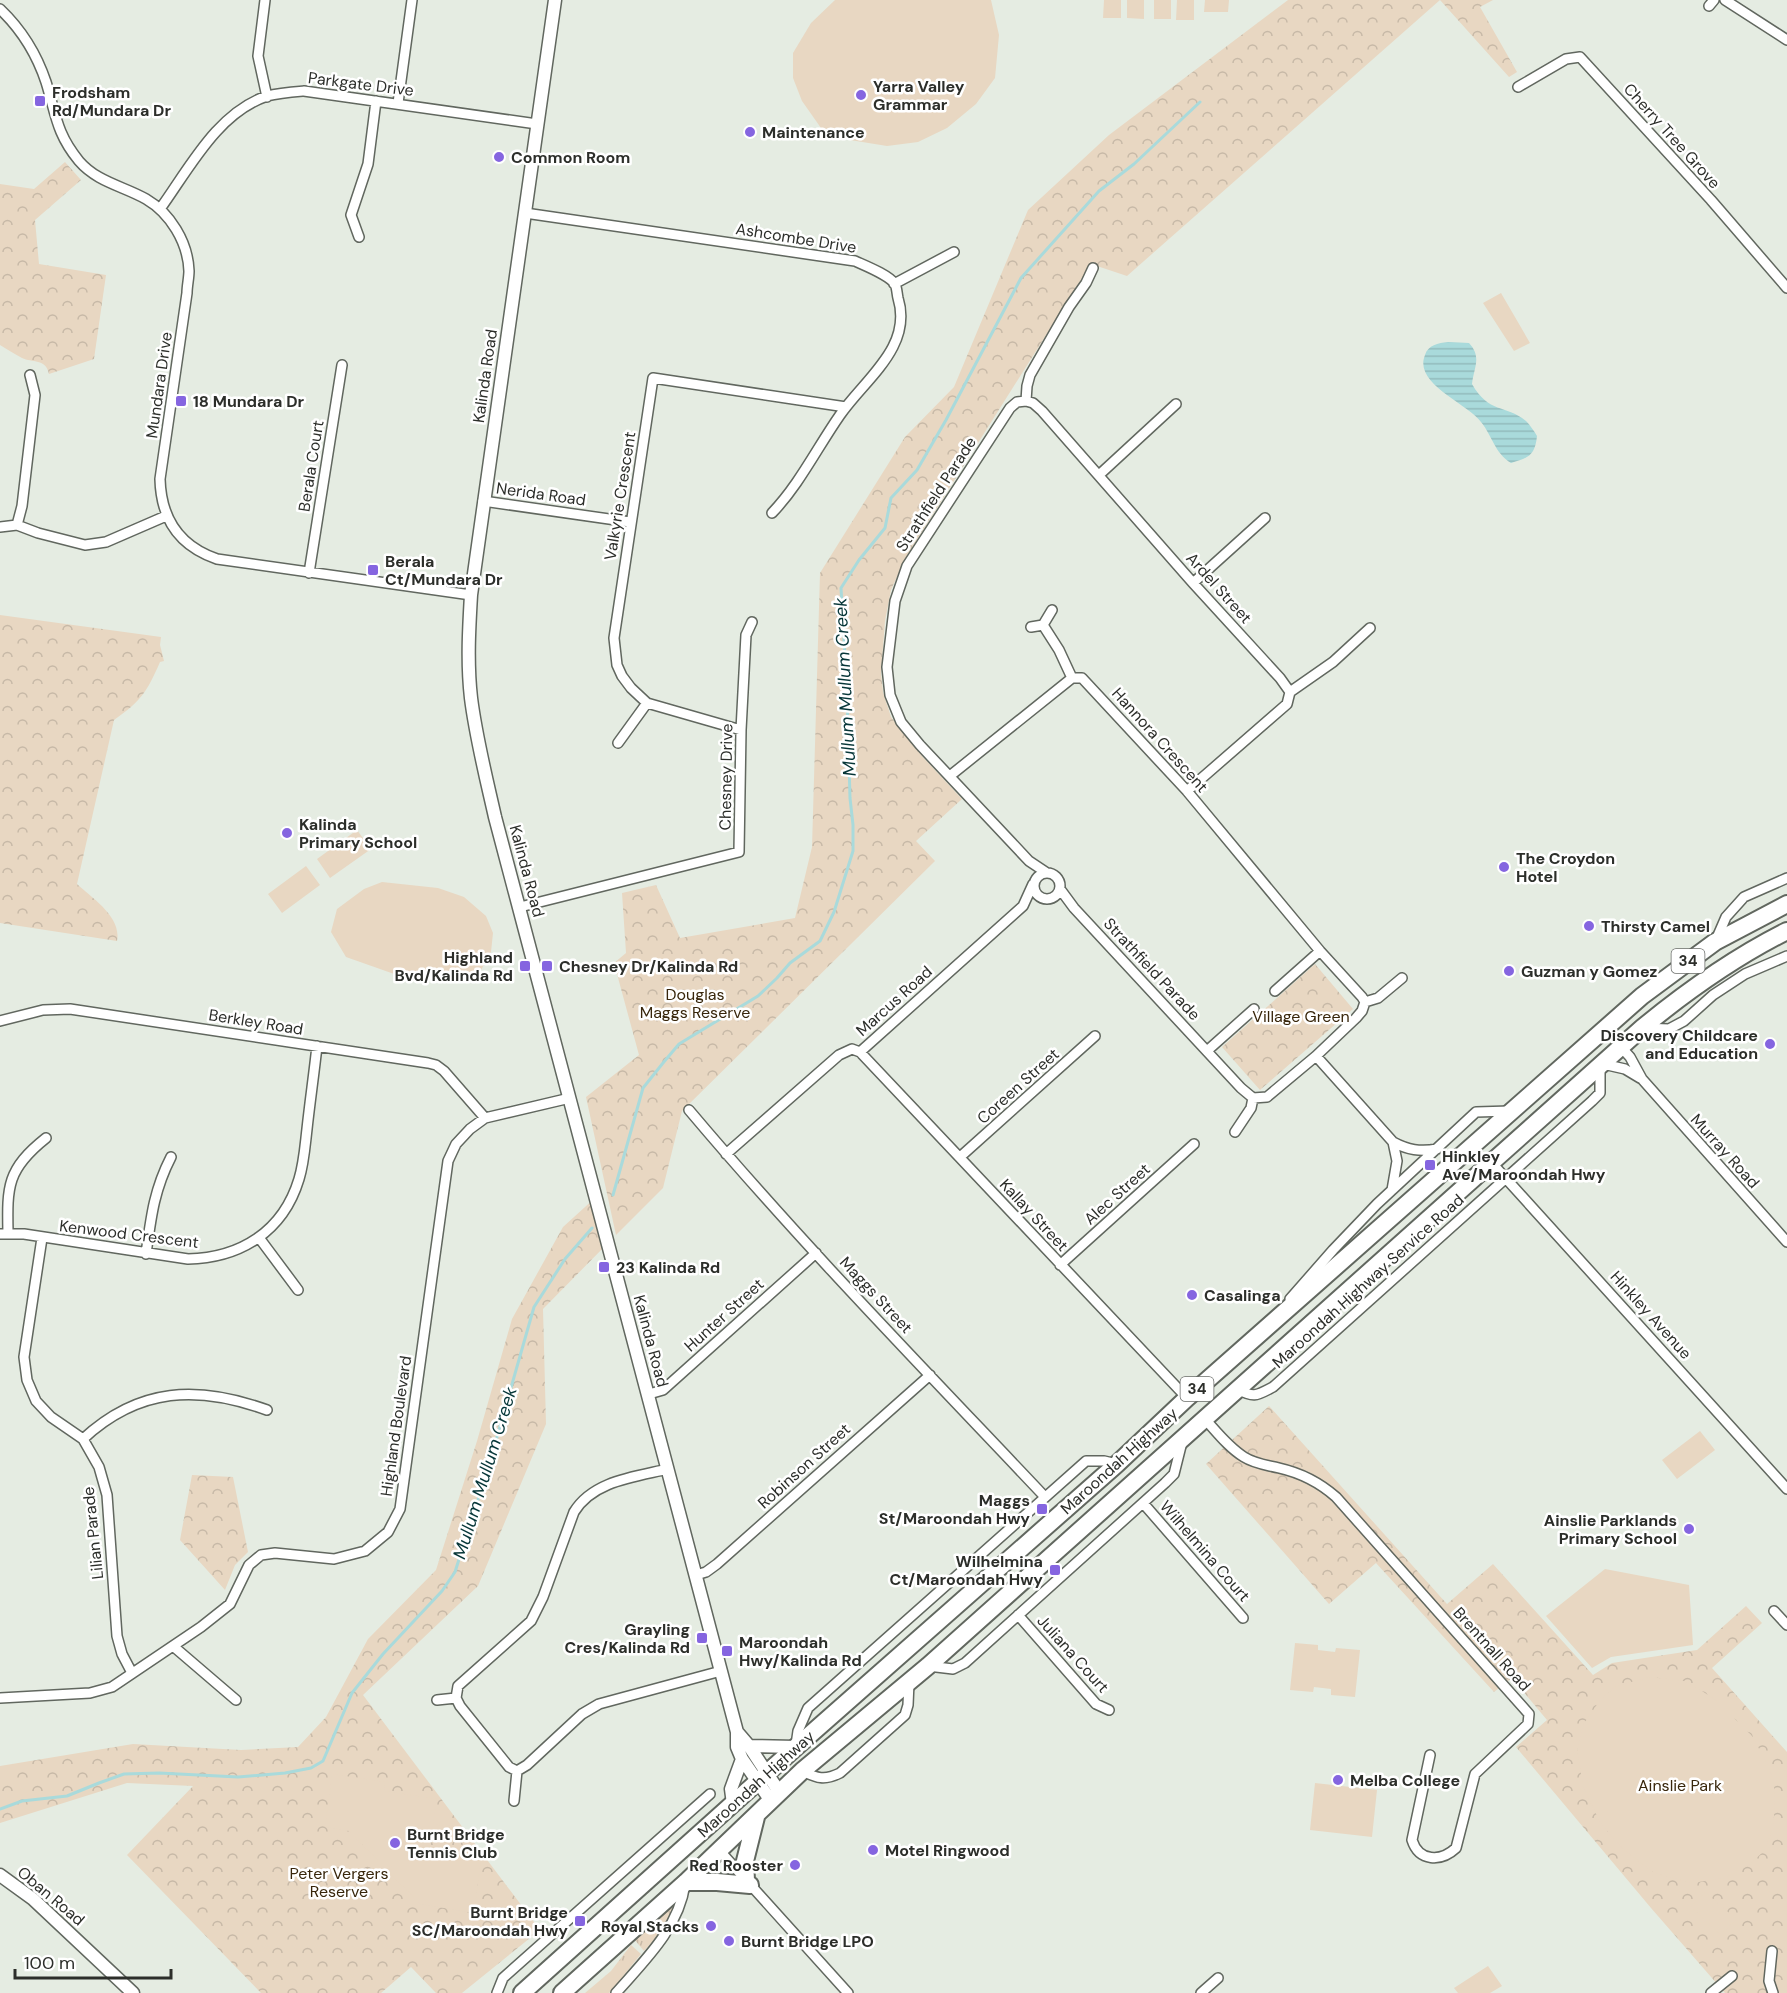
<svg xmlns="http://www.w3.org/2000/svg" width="1787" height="1993" viewBox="0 0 1787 1993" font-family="'DM Sans',sans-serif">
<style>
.grass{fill:url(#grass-tufts)}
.forest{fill:url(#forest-crowns)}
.pitch{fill:#e8d7c2}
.water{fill:url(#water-rules)}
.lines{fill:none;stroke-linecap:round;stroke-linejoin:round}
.stream{stroke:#a9dadb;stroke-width:3}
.street-casing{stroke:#61675f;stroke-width:12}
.secondary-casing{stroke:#61675f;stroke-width:15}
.highway-casing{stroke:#61675f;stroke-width:20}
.street{stroke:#fff;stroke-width:9}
.secondary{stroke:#fff;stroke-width:12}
.highway{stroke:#fff;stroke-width:16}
.poi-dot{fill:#8565e0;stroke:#fff;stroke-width:2}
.labels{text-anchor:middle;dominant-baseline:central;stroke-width:5;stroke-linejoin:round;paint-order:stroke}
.shield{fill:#fff;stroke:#6b6d6a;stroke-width:1.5}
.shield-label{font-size:15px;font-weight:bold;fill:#2c2e2a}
.street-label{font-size:16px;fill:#2c2e2a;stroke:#fff}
.poi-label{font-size:16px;font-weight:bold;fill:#2c2e2a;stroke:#fff;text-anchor:start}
.park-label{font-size:16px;fill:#38260b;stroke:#fff}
.water-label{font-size:18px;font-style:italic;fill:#063638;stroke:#fff}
</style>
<defs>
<pattern id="grass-tufts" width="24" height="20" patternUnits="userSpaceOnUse" patternTransform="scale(1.5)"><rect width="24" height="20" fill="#e8d7c2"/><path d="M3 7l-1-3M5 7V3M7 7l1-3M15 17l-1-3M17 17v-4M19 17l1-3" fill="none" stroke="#c7b9a7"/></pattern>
<pattern id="forest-crowns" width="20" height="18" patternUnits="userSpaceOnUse" patternTransform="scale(1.5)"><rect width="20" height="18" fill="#e8d7c2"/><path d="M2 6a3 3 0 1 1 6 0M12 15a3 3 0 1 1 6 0" fill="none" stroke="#c7b9a7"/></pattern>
<pattern id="water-rules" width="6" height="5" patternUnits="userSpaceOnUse" patternTransform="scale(1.5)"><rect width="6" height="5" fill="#a9dadb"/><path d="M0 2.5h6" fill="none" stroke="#92bbbc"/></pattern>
</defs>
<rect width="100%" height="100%" fill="#e5ece2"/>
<!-- grass -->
<path class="grass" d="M676,1904L670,1922L644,1951L634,1939Z
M631,1945L641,1954L612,1990L609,1993H585L611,1971Z"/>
<!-- forest -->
<path class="forest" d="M1288,0H1493L1480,7L1517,72L1509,77L1440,0L1127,276L1091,264L906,557L891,590L885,621L881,673L883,692L891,717L922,756L962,799L916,841L935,861L682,1111L663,1188L616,1235L586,1097L639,1055L614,963L626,953L622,893L656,885L680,938L795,918L812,847L820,573L905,437L954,387L1028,210L1109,135Z
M65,162L81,180L35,220L39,264L106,275L94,359L49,374C46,358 32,363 22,358C14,354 7,349 0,345V184L34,189Z
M0,615L161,637L160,645L164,661L160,662C147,692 141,701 114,720L77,884C92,898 122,917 117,941L0,923Z
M1315,964L1353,1009L1260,1090L1222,1047Z
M596,1197L609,1242L543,1309L546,1424L478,1586L363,1695L540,1930L462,1993H436L411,1967L381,1993H261L127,1855L193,1786L127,1783L0,1823V1766L133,1744L241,1750L298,1747L326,1717L368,1639L436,1570L477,1441L512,1319L563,1227Z
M1269,1406L1447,1604L1493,1564L1593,1675L1612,1663L1697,1650L1746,1606L1762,1623L1712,1668L1787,1752V1993H1725L1651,1908L1516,1747L1547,1720L1512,1678L1494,1692L1376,1563L1329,1604L1206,1464Z
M192,1475L233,1477L248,1552L235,1565L225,1590L180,1540Z"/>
<!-- pitch -->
<path class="pitch" d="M835,0H991L999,35L995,78L976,104L947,128L918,142L887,146L850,140L821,128L802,101L793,78V53L811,23Z
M1104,0H1121V18H1103Z
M1127,0H1144V19L1127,18Z
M1154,0H1171V19H1154Z
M1177,0H1194V20H1176Z
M1205,0H1229L1228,12H1204Z
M1501,293L1530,343L1514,351L1483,303Z
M357,830L371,849L330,878L317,859Z
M306,866L320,885L282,913L268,894Z
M382,882L438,888L464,897L486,916L493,933L491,952L481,970L461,980H439L397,975L346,957L331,932L337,909L364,889Z
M1700,1431L1715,1450L1677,1479L1662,1460Z
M1605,1569L1689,1585L1693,1645L1611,1657L1592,1668L1546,1616Z
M1295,1643L1318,1645V1650L1335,1652L1336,1648L1360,1650L1355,1697L1331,1695V1689L1314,1687L1313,1692L1290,1690Z
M1650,1677L1684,1681L1702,1691L1717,1701L1752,1736L1768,1765L1774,1784L1775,1805L1773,1827L1765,1850L1749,1865L1725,1878L1692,1883L1654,1873L1623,1849L1608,1832L1600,1822L1583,1787L1577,1749L1583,1725L1600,1700L1616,1686Z
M332,1774L385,1782L384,1791L437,1799L433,1824L446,1826L444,1844L430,1842L429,1852L481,1860L474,1913L420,1904L349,1831L325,1827Z
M1315,1783L1377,1790L1372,1837L1310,1830Z
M1705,1892L1736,1919L1721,1935L1691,1907Z
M1488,1966L1502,1986L1490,1993H1458L1454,1988Z"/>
<!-- water -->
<path class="water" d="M1448,342L1469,343C1482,357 1474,367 1472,384C1489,414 1505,404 1526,421C1530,425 1534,431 1537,436C1535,455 1529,458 1511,463C1494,452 1493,437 1481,422C1467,403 1413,384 1425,355C1428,345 1438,343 1448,342Z"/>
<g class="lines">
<!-- stream -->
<path class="stream" d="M613,1195L643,1088L663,1063L679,1044L758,996L777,978L790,963L820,941L834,912L853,851V825L850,798L847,693L841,588L859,560L885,528L891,498L917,470L946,420L1021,278L1099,191L1134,164L1200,102
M0,1809L22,1801L67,1796L99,1783L124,1774L159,1773L238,1777L285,1773L311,1768L323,1761L352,1693L383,1654L442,1591L455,1572L489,1465L534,1307L565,1259L592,1228"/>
<!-- street casing -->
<g class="street-casing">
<path id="street" d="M265,0L258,56L267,97
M1725,0L1787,40
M1709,6L1714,0
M0,9C21,29 37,55 46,82C56,114 56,133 79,161C97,182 123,186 146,199C170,213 188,242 189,271C189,278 187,286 187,293L160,479C161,518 179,546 217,559L471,595
M1518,87L1566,59L1580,57L1711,200L1787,288
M398,103L412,0
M160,209C189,169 217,113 267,96C279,93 292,92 304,91L537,124
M525,213L855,261C866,266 889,275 895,284C897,288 897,294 898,298C913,347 865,379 840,415C817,448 799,485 772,513
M359,237L351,215L368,164L376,101
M894,284L954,252
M1026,401L1033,403L1042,411L1193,583L1280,678L1290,692L1287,704L1187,791
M1099,475L1176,404
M483,501L630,522
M17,525L22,506L35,395L30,375
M0,527L17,525L38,533L85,545L106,542L166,516
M309,573L342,365
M1193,583L1265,518
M1043,625L1059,650L1072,678
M1031,627L1043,625L1052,610
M1290,692L1333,662L1370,628
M741,730L647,703L631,688L622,676L617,665L614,638L653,378L846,407
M618,743L647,703
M951,775L1072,678H1082L1187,791L1320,951L1362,997L1365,1002L1362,1011L1356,1018L1316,1056
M1034 886a13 13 0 1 1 26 0a13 13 0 1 1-26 0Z
M1047,873L1029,861L920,745L901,722L890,695L887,667L895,601L907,566L1010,408L1017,402L1026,401L1027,386L1030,375L1069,307L1086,283L1093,268
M1060,889L1074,908L1241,1088L1253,1098L1267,1097L1316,1056L1393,1142C1408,1150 1420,1152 1437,1149
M520,907L739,852L741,730L746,635L752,622
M1716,940L1726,917L1744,897L1787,878
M1275,991L1320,951
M1365,1002L1378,998L1402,978
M0,1021L43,1010L70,1009L428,1063L436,1065L444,1071L485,1118
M1643,1028L1669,1029L1684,1021L1713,995L1745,974L1787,956
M1621,1047L1630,1057L1642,1079L1787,1242
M1208,1050L1254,1009
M860,1052L1187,1398
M1603,1064L1625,1069L1640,1078
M689,1110C802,1244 925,1370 1045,1497
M1235,1132L1251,1108L1253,1098
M726,1154L839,1055L852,1049L860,1052L1023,906L1033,884
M960,1157L1095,1036
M1491,1162L1787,1489
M1392,1190L1397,1161L1393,1142
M8,1233C7,1186 7,1169 46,1138
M0,1234H24L188,1259C240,1258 283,1232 299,1179C304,1163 305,1146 307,1129C310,1101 314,1074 317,1046
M42,1238L24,1357L27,1380L36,1401L51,1417L83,1439L99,1467L107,1495L117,1636L122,1654L132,1673
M260,1239L298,1290
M146,1254C151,1217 154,1190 171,1157
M1060,1265L1194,1144
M1290,1299L1333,1250L1377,1204L1476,1112L1510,1111
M1237,1389C1254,1398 1256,1396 1273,1387L1592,1101L1600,1093V1066
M649,1394L663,1390L816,1253
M1204,1418C1216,1431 1228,1447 1244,1457C1255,1464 1267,1465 1279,1468C1301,1473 1319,1482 1336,1497L1529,1714L1528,1724L1475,1774L1456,1848C1441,1862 1419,1862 1412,1840L1430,1755
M83,1439C139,1387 198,1385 267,1410
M668,1469C634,1477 593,1481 574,1512L543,1597L531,1621L458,1686L456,1698L460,1706L509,1767L517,1771L527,1765L582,1714L599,1704L721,1671
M1143,1503L1243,1618
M696,1575L706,1572L717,1564L930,1375
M1774,1611L1787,1625
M1018,1615L1096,1704L1109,1710
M173,1646L236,1700
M928,1666L953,1669L965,1663L1165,1483L1174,1474L1182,1442
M0,1698L90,1693L112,1687L201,1627L230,1604L249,1565L261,1555L275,1553L334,1559L365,1551L388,1532L400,1509L448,1161L456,1144L470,1129L485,1118L570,1098
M437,1700L456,1698
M796,1745L798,1731L808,1708L1086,1461H1104L1117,1464
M802,1771C817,1778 824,1781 840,1773L905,1715L908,1705L909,1682
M514,1801L517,1771
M719,1850L848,1993
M1772,1951L1769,1981L1773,1993
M497,1993L503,1978L710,1794
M616,1993C644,1961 679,1928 685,1884
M1201,1993L1218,1978
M1711,1993L1732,1976"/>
</g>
<!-- secondary casing -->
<g class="secondary-casing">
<path id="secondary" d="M555,0L471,595C469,629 467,663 471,698C476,738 486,777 495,817L737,1732V1747L742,1759L771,1801
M737,1732L749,1746L780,1793
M749,1746L796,1747
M733,1804L731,1789L742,1759
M0,1875L33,1899L133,1993"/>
</g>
<!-- highway casing -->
<g class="highway-casing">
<path id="highway" d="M746,1880L745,1861L756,1817
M686,1882H717L750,1885
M522,1993L796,1747L1117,1464L1187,1398L1642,996L1715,942L1787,904
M562,1993L686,1882L802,1771L928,1666L1642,1028C1687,991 1735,957 1787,931"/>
</g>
<!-- street -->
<use href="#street" class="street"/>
<!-- secondary -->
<use href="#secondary" class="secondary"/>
<!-- highway -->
<use href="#highway" class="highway"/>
</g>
<!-- markers -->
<g class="poi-dot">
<circle cx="861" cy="95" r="6"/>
<rect x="34" y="95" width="12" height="12" rx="3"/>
<circle cx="750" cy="132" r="6"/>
<circle cx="499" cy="157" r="6"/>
<rect x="175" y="395" width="12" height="12" rx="3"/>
<rect x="367" y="564" width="12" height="12" rx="3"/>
<circle cx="287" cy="833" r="6"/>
<circle cx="1504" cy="867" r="6"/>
<circle cx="1589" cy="926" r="6"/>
<rect x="519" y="960" width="12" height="12" rx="3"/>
<rect x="541" y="960" width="12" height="12" rx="3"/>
<circle cx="1509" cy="971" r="6"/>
<circle cx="1770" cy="1044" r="6"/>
<rect x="1424" y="1159" width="12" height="12" rx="3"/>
<rect x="598" y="1261" width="12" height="12" rx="3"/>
<circle cx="1192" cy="1295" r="6"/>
<rect x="1036" y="1503" width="12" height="12" rx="3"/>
<circle cx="1689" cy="1529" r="6"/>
<rect x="1049" y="1564" width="12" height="12" rx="3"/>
<rect x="696" y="1632" width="12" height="12" rx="3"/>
<rect x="721" y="1645" width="12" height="12" rx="3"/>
<circle cx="1338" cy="1780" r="6"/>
<circle cx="395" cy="1843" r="6"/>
<circle cx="873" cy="1850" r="6"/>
<circle cx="795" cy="1865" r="6"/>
<rect x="574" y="1915" width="12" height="12" rx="3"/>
<circle cx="711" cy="1926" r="6"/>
<circle cx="729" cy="1941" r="6"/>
</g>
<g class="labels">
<!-- shield labels -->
<g class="shield">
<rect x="1671.5" y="949" width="33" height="24" rx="4.5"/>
<rect x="1180.5" y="1377" width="33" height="24" rx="4.5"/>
</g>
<g class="shield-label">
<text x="1688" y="961">34</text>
<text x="1197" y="1389">34</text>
</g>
<!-- street labels -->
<g class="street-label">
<text transform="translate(361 84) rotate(7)">Parkgate Drive</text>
<text transform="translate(1672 136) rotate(48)">Cherry Tree Grove</text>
<text transform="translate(796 238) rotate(9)">Ashcombe Drive</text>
<text transform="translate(485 376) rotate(-82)">Kalinda Road</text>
<text transform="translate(159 385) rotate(-82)">Mundara Drive</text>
<text transform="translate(311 466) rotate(-81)">Berala Court</text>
<text transform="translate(541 494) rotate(8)">Nerida Road</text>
<text transform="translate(936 494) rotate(-57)">Strathfield Parade</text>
<text transform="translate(620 496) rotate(-81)">Valkyrie Crescent</text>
<text transform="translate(1219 588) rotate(48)">Ardel Street</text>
<text transform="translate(1160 740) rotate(48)">Hannora Crescent</text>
<text transform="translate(726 777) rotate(-89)">Chesney Drive</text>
<text transform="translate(527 871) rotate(75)">Kalinda Road</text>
<text transform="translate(1152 969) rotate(47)">Strathfield Parade</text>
<text transform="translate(894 1001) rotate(-42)">Marcus Road</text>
<text transform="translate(256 1022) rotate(9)">Berkley Road</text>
<text transform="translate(1018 1086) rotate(-42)">Coreen Street</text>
<text transform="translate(1725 1151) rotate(48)">Murray Road</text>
<text transform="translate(1117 1194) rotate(-42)">Alec Street</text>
<text transform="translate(1034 1215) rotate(47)">Kallay Street</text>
<text transform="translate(129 1234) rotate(7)">Kenwood Crescent</text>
<text transform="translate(1368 1281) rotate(-42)">Maroondah Highway Service Road</text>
<text transform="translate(876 1295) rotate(47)">Maggs Street</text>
<text transform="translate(724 1315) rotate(-42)">Hunter Street</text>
<text transform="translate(1651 1315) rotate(48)">Hinkley Avenue</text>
<text transform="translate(651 1341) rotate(75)">Kalinda Road</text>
<text transform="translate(396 1426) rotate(-82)">Highland Boulevard</text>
<text transform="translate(1119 1461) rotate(-42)">Maroondah Highway</text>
<text transform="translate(804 1466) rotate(-42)">Robinson Street</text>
<text transform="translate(93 1533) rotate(-96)">Lilian Parade</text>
<text transform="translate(1205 1551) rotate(49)">Wilhelmina Court</text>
<text transform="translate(1492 1649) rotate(48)">Brentnall Road</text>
<text transform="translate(1073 1654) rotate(48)">Juliana Court</text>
<text transform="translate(756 1784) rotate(-42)">Maroondah Highway</text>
<text transform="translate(51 1896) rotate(40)">Oban Road</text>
</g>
<!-- poi labels -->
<g class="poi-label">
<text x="873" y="86">Yarra Valley<tspan x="873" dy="18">Grammar</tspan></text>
<text x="52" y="92">Frodsham<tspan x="52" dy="18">Rd/Mundara Dr</tspan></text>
<text x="762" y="132">Maintenance</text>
<text x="511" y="157">Common Room</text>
<text x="193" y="401">18 Mundara Dr</text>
<text x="385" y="561">Berala<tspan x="385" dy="18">Ct/Mundara Dr</tspan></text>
<text x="299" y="824">Kalinda<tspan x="299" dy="18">Primary School</tspan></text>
<text x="1516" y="858">The Croydon<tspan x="1516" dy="18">Hotel</tspan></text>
<text x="1601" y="926">Thirsty Camel</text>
<text x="513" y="957" text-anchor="end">Highland<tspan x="513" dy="18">Bvd/Kalinda Rd</tspan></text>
<text x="559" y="966">Chesney Dr/Kalinda Rd</text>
<text x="1521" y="971">Guzman y Gomez</text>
<text x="1758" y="1035" text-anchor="end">Discovery Childcare<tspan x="1758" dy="18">and Education</tspan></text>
<text x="1442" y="1156">Hinkley<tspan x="1442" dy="18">Ave/Maroondah Hwy</tspan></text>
<text x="616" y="1267">23 Kalinda Rd</text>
<text x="1204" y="1295">Casalinga</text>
<text x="1030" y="1500" text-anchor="end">Maggs<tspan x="1030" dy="18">St/Maroondah Hwy</tspan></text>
<text x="1677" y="1520" text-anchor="end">Ainslie Parklands<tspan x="1677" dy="18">Primary School</tspan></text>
<text x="1043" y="1561" text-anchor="end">Wilhelmina<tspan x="1043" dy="18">Ct/Maroondah Hwy</tspan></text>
<text x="690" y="1629" text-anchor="end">Grayling<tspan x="690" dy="18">Cres/Kalinda Rd</tspan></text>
<text x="739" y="1642">Maroondah<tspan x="739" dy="18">Hwy/Kalinda Rd</tspan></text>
<text x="1350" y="1780">Melba College</text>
<text x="407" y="1834">Burnt Bridge<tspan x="407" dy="18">Tennis Club</tspan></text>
<text x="885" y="1850">Motel Ringwood</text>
<text x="783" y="1865" text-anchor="end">Red Rooster</text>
<text x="568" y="1912" text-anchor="end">Burnt Bridge<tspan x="568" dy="18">SC/Maroondah Hwy</tspan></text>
<text x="699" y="1926" text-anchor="end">Royal Stacks</text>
<text x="741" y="1941">Burnt Bridge LPO</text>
</g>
<!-- park labels -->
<g class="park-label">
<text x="695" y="994">Douglas<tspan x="695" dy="18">Maggs Reserve</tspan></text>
<text x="1301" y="1016">Village Green</text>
<text x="1680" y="1785">Ainslie Park</text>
<text x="339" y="1873">Peter Vergers<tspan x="339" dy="18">Reserve</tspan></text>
</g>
<!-- water labels -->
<g class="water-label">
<text transform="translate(845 687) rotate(-93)">Mullum Mullum Creek</text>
<text transform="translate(485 1473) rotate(-73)">Mullum Mullum Creek</text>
</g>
</g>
<!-- scale -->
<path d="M15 1969v9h156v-9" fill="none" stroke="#2c2e2a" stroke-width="3"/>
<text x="24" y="1969" font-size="18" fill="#2c2e2a" stroke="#ffffff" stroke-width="4.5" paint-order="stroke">100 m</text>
</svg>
